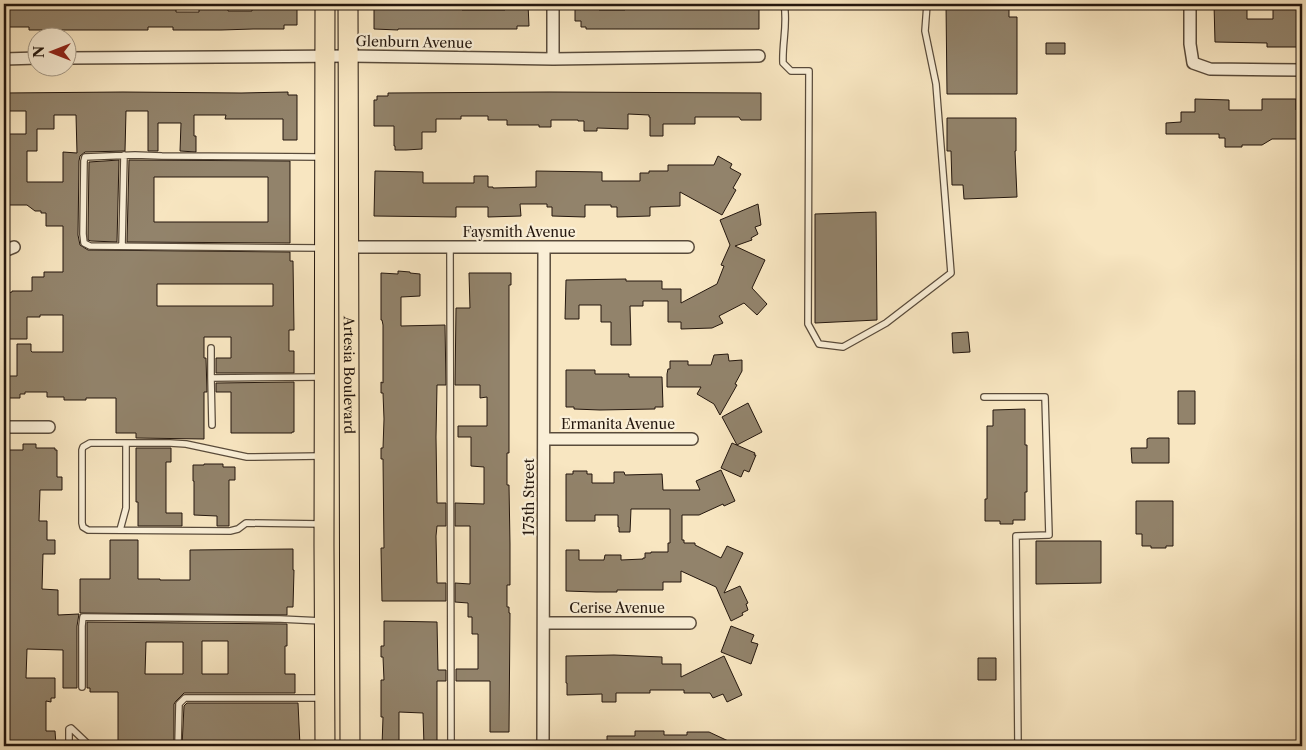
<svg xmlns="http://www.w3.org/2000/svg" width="1306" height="750" viewBox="0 0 1306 750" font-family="'Libre Caslon Text',serif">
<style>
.building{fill:#92836b;stroke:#24170e;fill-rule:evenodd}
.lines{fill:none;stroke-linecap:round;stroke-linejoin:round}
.service-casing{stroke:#594b3b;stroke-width:8}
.minor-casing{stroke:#594b3b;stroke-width:14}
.primary-casing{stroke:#24170e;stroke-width:21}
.service{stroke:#faefd7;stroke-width:5.5}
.minor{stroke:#faefd7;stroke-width:11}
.primary{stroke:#f8e6c1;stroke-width:19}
.labels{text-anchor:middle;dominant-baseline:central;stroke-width:4.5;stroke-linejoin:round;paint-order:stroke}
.street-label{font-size:14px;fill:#24170e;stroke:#faefd7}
</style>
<rect width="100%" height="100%" fill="#f8e6c1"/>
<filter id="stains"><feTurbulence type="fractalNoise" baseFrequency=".004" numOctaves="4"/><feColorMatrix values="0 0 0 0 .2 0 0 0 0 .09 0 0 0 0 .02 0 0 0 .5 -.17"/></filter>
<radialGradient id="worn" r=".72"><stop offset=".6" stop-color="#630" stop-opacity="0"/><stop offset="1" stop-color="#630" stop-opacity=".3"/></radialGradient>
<!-- building -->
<path class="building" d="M23,4H114L117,9L134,8V4H176V12H199V4H228V11H252V4H297V25H284V29H253L221,30H173V27H148V30H29V27H4V11H7V9H23Z
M374,4H461L462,10H505V5L528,4L529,26H517V29H398V30L374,29Z
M575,4H598L599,10H625V5H628L759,4V29H586V27H581V21H575Z
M946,4H1009V17H1017V94H947Z
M1214,4H1247V19H1273V4H1302V47H1267V43L1215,42Z
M1046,43H1065V54H1046Z
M123,92L241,93L288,92V95H297V140H283V119H225L226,115H194V136H196V152L180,151L181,123H158V151H148V111H126L125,151L85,152L80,156L79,161L78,235L80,245L88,250L290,252V261H293L294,330H289V351H294V373H216V358H231V337H204V358H206L207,392H204V439L136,438V433H116V398H86V400H64V397H47V392H25V394H20V398H4V376H17V344H31V351L32,352H63V315H40V317H27V339H4V294L12,292V291H32V277H44V272H63V226H46V213H41V211H35L27,205H4V134H26V111H4V93ZM54,115H76L77,153L63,152V182H27V151H37V129H54ZM157,284H273V306H157Z
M550,92L761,93V120H741L739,117H695V124H663V136H650V117H649V115L628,114V129L597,128V131H584V121H578V120H551V127H539V125H507V120H488V116H461V119H436V132H422V149L406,150H395V146H394V126H374V100H377V96H388V93Z
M1195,99L1229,100V110H1262V99H1296V110H1302V139H1272L1262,145H1242V147H1225V138H1219V134H1166V123L1181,122V112H1195Z
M947,118H1016V151H1015L1017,197L964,199L963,185H952L951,151H947Z
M718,156L732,164L730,168L741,174L733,188L736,190L722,215L680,192V206L650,207V216L617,217V207H611V205H585V217L552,216V207H547V204H520L521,216L488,217V207H456V217L374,216L375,171L423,172V183H474V176H488V187H493V188L536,187V171L602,172V181H640V173H649V171H668V165H714Z
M119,160L117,242L91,241L88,240V234L89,162Z
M129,160L290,161V243L127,242ZM154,177H268V222H154Z
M758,204L761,225L755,227L758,234L751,238L752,240L735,246L765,260L752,288L767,304L757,315L744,303L719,316L723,323L712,328L681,329V322H668V301H643V306H630L631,345H611V322H601V305H579V319H565L566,280L626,279V281H662V289H681V303L717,284L724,266L721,265L730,245L720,220Z
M876,212L877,320L815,323V214Z
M398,271L410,272V273L420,274V296L401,297V326L445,325L446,385H437L436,437L437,503H446V526H437L436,536L437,583H446V601H382L381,548H384L383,459H381V448H383L384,419L383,393H381V382L383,383V325L382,320H381V273L398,274Z
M469,273H511V285H509V453H507V485H509L510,544V585H507V607H509V613H510L509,732H490V681H456V669H478V634H472V617H468V603L455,602V583L470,584V526H455V503L484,504V467L471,466V437H458V426H487V397L480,398V385H455L456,308H470Z
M968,332L970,352L953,353L952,333Z
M728,354L729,361L742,360V371L735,384L737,385L720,415L714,404L697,394L701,387H667V374L668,369H670V361H688V365H711L714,355Z
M566,370H595V374H629V377H662L663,407H655V409L600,410L574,409V407H566Z
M294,382V432H292V433H231V392H216V383Z
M1178,391H1195V424H1178Z
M748,403L762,432L737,445L722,417Z
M1025,409V445H1027V492H1025V520H1013V524H1000V521H985V499H987V426H993V410Z
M1149,438H1169V463H1132L1131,448H1147V439Z
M732,443L755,453L754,455H756L749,472L744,470L741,477L721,468Z
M23,444H36V448H55V450H57V477H62V490H40L39,521H47V540H55V554H43L42,589L58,590V615L79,614L77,626V688H63V650L27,649L26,678H55V698H51V702L46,701V731H55L56,745L6,746L7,715H4V454H6V450H23Z
M136,448H171V462H166V513H182V526H138V502H136Z
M204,464H223V467H235V480H229V526H217V516L194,515V481H193V465H204Z
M721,470L735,501L724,506L723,504L699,515H682V540H684V543H695V545L721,558L727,546L743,553L724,593L740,586L748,603L746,604L748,610L742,613L743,615L731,621L716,587L681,571V582H663V590H617V592H596L566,591V550H579V560H604L605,555H621V560L643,559V558H645V553H651V552H668V543H670V509H631L630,532H619V527H618V515H595V521H566V474H573V471H587V474H592V483H614V472H624L625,475L662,474L663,490H700L696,481Z
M1136,501H1173V546H1166V548H1151V546H1142V534H1136Z
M110,540H138V579H160V580H190V550L293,549V570H294L293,607H287V615L80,613V579H110Z
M1036,541H1101V583L1036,584Z
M384,621L437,622L438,670H446V681H437V746H424L423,713L399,712V746H382L383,717H381V680H384L383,657H381V646H384Z
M87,622L287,624V646H285V674H295V693H184L176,701L174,704V746H122L118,742V692H90V688H87ZM202,641H228V674H202ZM146,642H183V674H145Z
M731,626L754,635L751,642L758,644L751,664L721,652Z
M614,655L662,657V664H681V677L724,656L742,695L727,702L723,694L713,698L710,693H684V690H650V693H616V702H602V694L567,695V683H566V656Z
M978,658H996V680H978Z
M187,703H298L300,746H182L184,706Z
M635,731H664V735H687V732H709L739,746H607V736H635Z"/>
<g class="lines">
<!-- service casing -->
<g class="service-casing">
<path id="service" d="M784,4C788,23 782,43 783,63L791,71H809L808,324L819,344L843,347L886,323L951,273L936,84L925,31L927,4
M322,157L162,156L135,155L85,157L84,161L83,234L84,243L90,246L323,248
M122,246L124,155
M450,247L451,746
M211,348V378L322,377
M211,378L212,425
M984,397H1045L1049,535L1016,536L1018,746
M321,456L247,457L186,444L170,443H90L83,447L82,450V523L83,527L88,530L230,531L238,529L246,523L322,524
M120,530L126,508V443
M82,687V626L83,617L280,619L322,621
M178,745L179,704L185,698H323
M69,746V729L71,728L90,746"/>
</g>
<!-- minor casing -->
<g class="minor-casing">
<path id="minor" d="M553,4V59
M1190,4V44L1193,63L1210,69L1302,70
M68,58L349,56L553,59L759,56
M4,59L38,58
M349,247H688
M4,251L14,247
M4,427H49
M544,439H692
M544,623H690
M543,746L544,247"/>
</g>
<!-- primary casing -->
<g class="primary-casing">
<g id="primary">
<path d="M325,4L324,546L325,746"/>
<path id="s1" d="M348,4L350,746"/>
</g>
</g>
<!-- service -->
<use href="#service" class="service"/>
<!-- minor -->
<use href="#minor" class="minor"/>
<!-- primary -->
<use href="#primary" class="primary"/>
</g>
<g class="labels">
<!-- street labels -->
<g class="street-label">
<text transform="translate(414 42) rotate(1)">Glenburn Avenue</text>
<text x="519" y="232">Faysmith Avenue</text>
<text stroke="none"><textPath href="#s1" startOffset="371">Artesia Boulevard</textPath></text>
<text x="618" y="424">Ermanita Avenue</text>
<text transform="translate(529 497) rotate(-90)">175th Street</text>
<text x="617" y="608">Cerise Avenue</text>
</g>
</g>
<!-- margin -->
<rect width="1306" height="750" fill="none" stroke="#f8e6c1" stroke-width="20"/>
<rect x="5" y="5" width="1296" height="740" fill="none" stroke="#24170e" stroke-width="2.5"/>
<rect x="10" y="10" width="1286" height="730" fill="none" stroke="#24170e"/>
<!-- north arrow -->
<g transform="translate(52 52) rotate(270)"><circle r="24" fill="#faefd7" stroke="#a49987"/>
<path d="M0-4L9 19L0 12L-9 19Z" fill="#8f2418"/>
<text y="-8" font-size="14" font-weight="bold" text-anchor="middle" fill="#24170e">N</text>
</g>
<rect width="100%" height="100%" filter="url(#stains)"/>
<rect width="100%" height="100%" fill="url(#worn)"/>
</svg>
